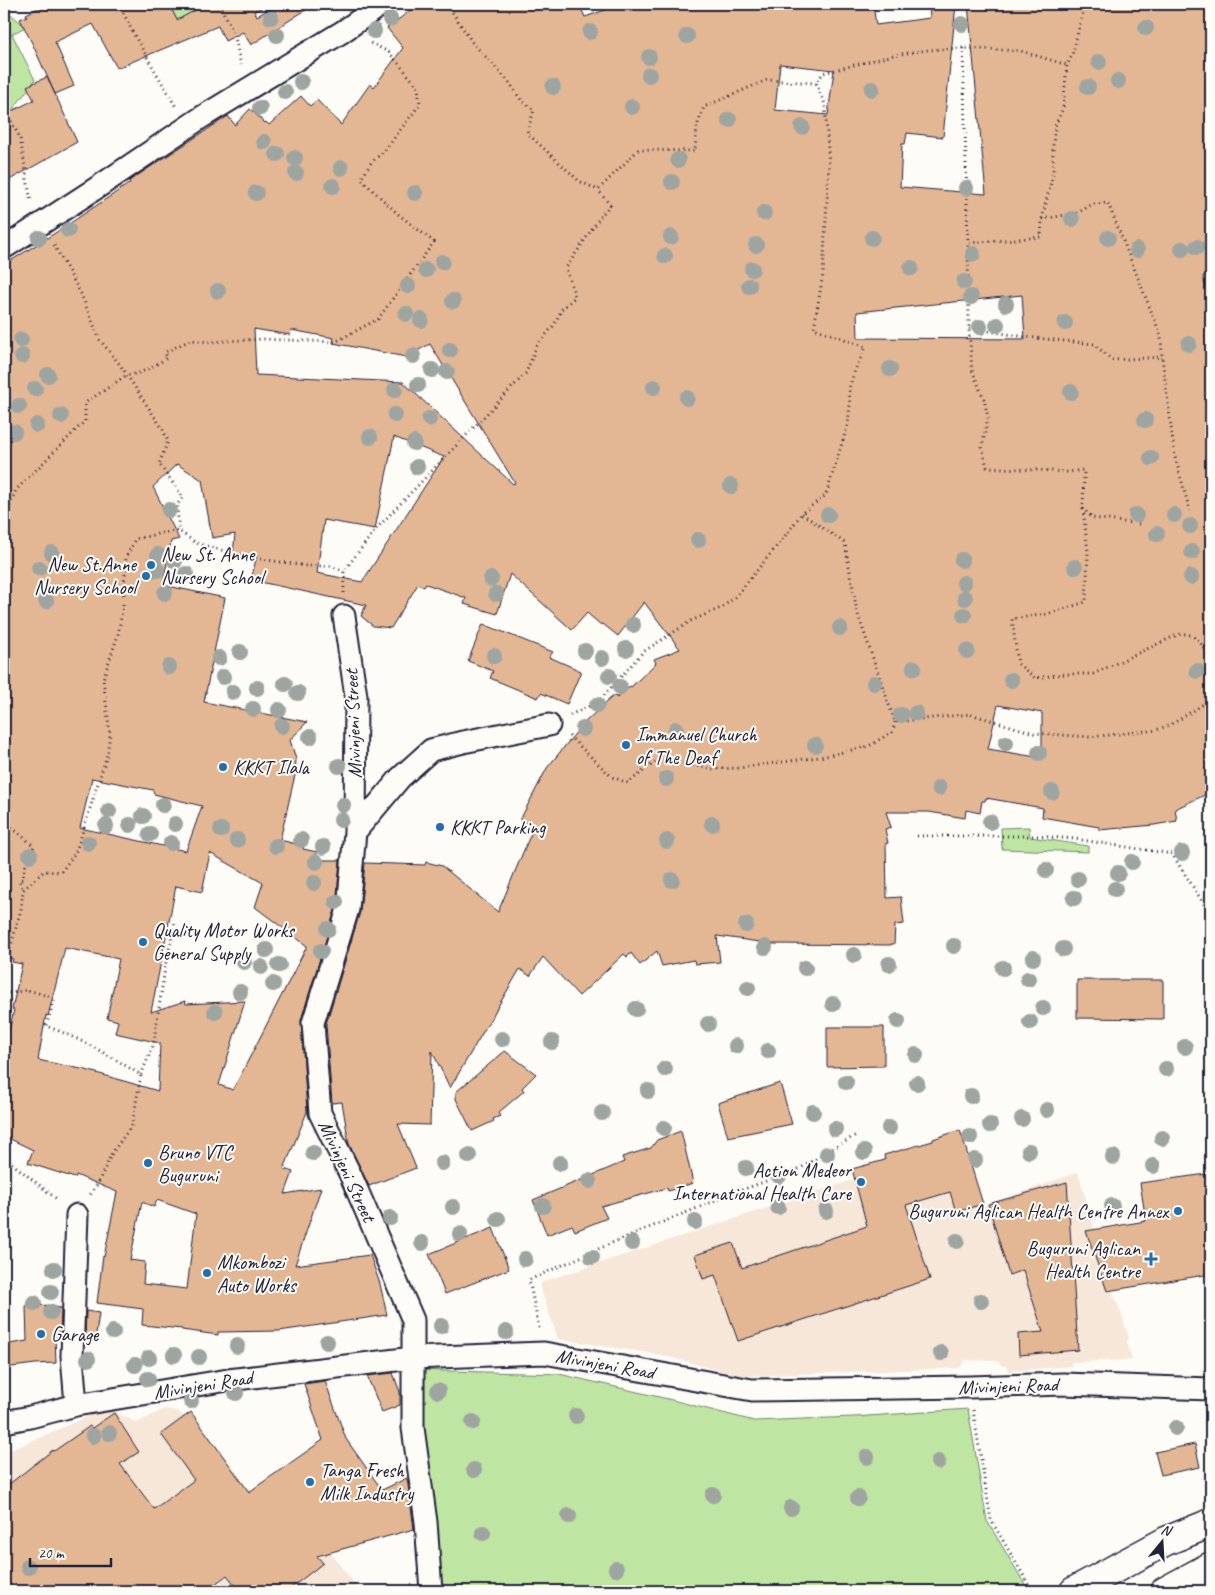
<svg xmlns="http://www.w3.org/2000/svg" width="1215" height="1595" viewBox="0 0 1215 1595" font-family="Caveat,sans-serif">
<style>
.built{fill:#f6e7d9}
.green{fill:#bee6a2;stroke:#70846e}
.building{fill:#e4b794;stroke:#22223b;fill-rule:evenodd}
.lines{fill:none;stroke-linecap:round;stroke-linejoin:round}
.street-casing{stroke:#22223b;stroke-width:25}
.secondary-casing{stroke:#22223b;stroke-width:31}
.path{stroke:#22223b;stroke-width:3;stroke-dasharray:1 4;stroke-linecap:butt}
.street{stroke:#fdfcf7;stroke-width:21}
.secondary{stroke:#fdfcf7;stroke-width:28}
.tree{fill:#9ea5a1}
.poi-dot{fill:#1f6fb2;stroke:#fdfcf7;stroke-width:2}
.labels{text-anchor:middle;dominant-baseline:central;stroke-width:4;stroke-linejoin:round;paint-order:stroke}
.poi-label{font-size:20px;fill:#22223b;stroke:#fdfcf7;text-anchor:start}
.street-label{font-size:20px;fill:#22223b;stroke:#fdfcf7}
</style>
<rect width="100%" height="100%" fill="#fdfcf7"/>
<filter id="ink" filterUnits="userSpaceOnUse"><feTurbulence type="fractalNoise" baseFrequency=".02" numOctaves="2"/><feDisplacementMap in="SourceGraphic" scale="10" xChannelSelector="R" yChannelSelector="G"/><feConvolveMatrix kernelMatrix="1 2 1 2 8 2 1 2 1" color-interpolation-filters="sRGB"/></filter>
<g filter="url(#ink)">
<!-- built -->
<path class="built" d="M956,1146L976,1209L1078,1172L1113,1294L1120,1310L1129,1338L1127,1341L1132,1360L1072,1362L1071,1366L1009,1371L1007,1366H1002L998,1361L968,1360L964,1361L960,1368L739,1376L662,1355L558,1339L540,1287L542,1282Z
M107,1408L137,1423L164,1409L177,1411L208,1434L277,1528L216,1584L221,1591H75L11,1507L4,1493V1453Z
M289,1525L318,1558L329,1551L360,1591H228L221,1581Z"/>
<!-- green -->
<path class="green" d="M158,4H208L214,18L174,34Z
M5,9L21,23L27,26L12,34L35,80L8,116L4,114V10Z
M1029,827L1030,837L1088,846V852L1002,849L1001,828Z
M413,1370L559,1374L668,1399L754,1421L854,1417L968,1409L987,1521L1026,1586L1018,1591H436Z"/>
<!-- building -->
<path class="building" d="M47,4H169L177,20L207,4H271L254,11L257,16L278,4H315L251,45L243,32L225,41L218,26L117,68L93,24L55,42L74,86L55,94L77,142L4,183V115L34,100L27,86L47,77L55,94L32,43L20,19L27,16L26,14Z
M419,4H579L585,17L614,7L626,9V4H873L876,25L930,18L929,4H956L943,137L907,133L905,144H902L900,187L986,194L968,4H1211V275L1203,276L1211,307V330L1207,331L1211,360V792L1175,809L1177,821L1154,825L1099,830V827L1042,817L1043,808L986,798L985,801H982L980,813L966,810L965,818L929,812H886L891,827L885,829L888,843H886L887,898L901,897L904,924L895,925L894,944H891V945L774,944L717,936L720,962L695,964L694,960L662,966L657,951L640,965L631,953L627,957L624,954L579,996L543,957L530,976L520,969L450,1088L432,1051L430,1125L398,1124L416,1168L369,1186L349,1144L342,1102L332,1103L326,1024L360,912L365,863L425,865L426,862L442,866L498,912L532,831L529,830L531,826L520,820L547,768L583,724L614,695L617,698L630,686L631,687L656,663L654,659L680,649L644,602L618,636L603,624L601,625L587,613L572,630L510,574L497,614L464,604L466,598L426,584L424,587L418,584L391,628L373,626L361,616L366,605L251,580L257,555L233,554L235,534L212,538L202,480L177,464L153,487L179,539L171,541L163,585L225,598L204,702L307,722L290,740L296,759L295,775L280,840L304,846L303,849L317,852L316,860H340L336,907L301,1020L307,1112L284,1169L293,1172L285,1194L321,1188L295,1265L370,1255L380,1284L387,1315L279,1331L218,1332V1335L182,1330V1329L142,1325L143,1309L97,1303L103,1256L104,1257L117,1192L76,1175L75,1178L28,1163L33,1150L4,1136V1051L14,1010L12,1009L22,964L12,962L13,959L4,956V265L63,228L130,183L129,181L228,116L235,125L250,109L265,123L266,122L269,125L301,96L310,106L317,100L341,125L370,84L374,87L403,48L387,28ZM780,64L834,70L828,115L775,110ZM1022,295L1025,339L858,338L857,312ZM254,329L290,335L291,330L334,338L333,343L406,357L430,344L515,483L513,484L403,382L256,375ZM394,437L444,457L362,582L317,573L324,520L375,529ZM998,705L1042,713V758L988,749ZM92,778L153,790L154,794L202,806L186,851L80,828ZM210,853L263,883L255,907L307,946L233,1090L219,1085L245,1001L186,1004L185,1001L151,1012L176,886L202,892ZM65,948L119,959L107,1018L118,1021L115,1033L160,1043L158,1091L86,1070L38,1060L46,1015L48,1016ZM157,1200L196,1214L187,1289L143,1284L145,1262L130,1260L142,1202L154,1207Z
M483,624L553,652L549,657L581,671L567,704L541,693L538,698L490,678L493,671L468,661Z
M1077,980H1163V1019L1077,1018Z
M827,1027H884V1066L827,1067Z
M505,1051L536,1074L522,1088L524,1091L498,1113L500,1116L493,1119L494,1121L472,1131L456,1099V1092Z
M780,1083L792,1124L728,1137L718,1103Z
M960,1130L983,1204L956,1212L950,1192L906,1205L930,1279L738,1341L715,1275L703,1279L695,1255L733,1243L742,1268L867,1226L852,1169L885,1160L884,1155L933,1141V1139Z
M681,1131L693,1183L668,1191L667,1188L601,1206L607,1218L575,1231L572,1225L547,1235L533,1200L624,1162L622,1157L651,1148L657,1140Z
M1207,1174L1211,1201V1274L1107,1291L1086,1231L1146,1221L1140,1183Z
M1067,1182L1078,1350L1019,1355L1018,1334L1043,1332L1023,1270L1009,1275L988,1204Z
M493,1228L509,1269L445,1294L429,1254Z
M54,1305V1307L61,1308L60,1338L55,1337L56,1363L35,1364L4,1368V1345L27,1341L26,1306Z
M86,1311L99,1313L95,1341L85,1340Z
M393,1373L400,1392V1405L382,1412L367,1376Z
M325,1381L346,1439L382,1490L407,1478L414,1529L317,1556L323,1563L287,1591H240L227,1575L206,1591H4V1488L53,1450L54,1451L90,1426L92,1428L114,1413L139,1452L120,1464L154,1509L194,1480L161,1434L191,1412L249,1492L323,1440L304,1384Z
M1195,1444L1200,1467L1161,1475L1155,1452Z"/>
<g class="lines">
<!-- street casing -->
<g class="street-casing">
<path id="street" d="M4,248L98,187L202,117L342,32L382,4
M344,616L356,696L355,832L348,909L313,1023L320,1113L351,1176L413,1320V1428L426,1522L431,1591
M355,832L400,778L431,750L463,742L549,725
M76,1405L72,1356L77,1215
M4,1422L30,1417L76,1405L228,1380L413,1358L544,1353L752,1390L970,1387L1063,1384L1211,1389"/>
</g>
<!-- secondary casing -->
<g class="secondary-casing">
<path id="secondary" d="M1074,1591L1166,1541L1211,1523
M1165,1591L1211,1566"/>
</g>
<!-- path -->
<path class="path" d="M119,4L133,33L176,107
M219,4L234,33L241,65
M447,4L472,42L509,82L521,100L534,110L527,133L579,181L598,190L638,150L695,151L697,126L704,107L767,80L816,83
M1085,4L1072,55L1067,65L1063,108L1055,126L1053,144V174L1042,219L1041,237L968,243L969,328L972,370L984,399L988,418L982,447L987,467L1068,472L1083,470L1084,472L1083,509L1093,518L1139,524
M963,48L968,243
M4,108L20,138L31,202
M1042,219L1078,213L1092,204L1108,203L1161,336L1162,357L1175,457L1190,511
M54,245L81,294L100,340L121,366L162,428L168,441L159,464L183,497L177,505L179,531
M969,328L1026,337L1094,344L1112,360L1162,357
M1083,509L1088,552L1086,602L1047,614L1012,619L1018,664L1035,678L1064,674H1093L1177,635C1195,630 1202,645 1211,658
M802,514L845,543L857,612L895,722L970,714L1034,733L1090,737L1145,731C1164,733 1195,709 1211,699
M4,520L16,490L85,421V403L127,375C141,375 155,365 167,358L165,352L191,340L208,342L262,339L335,342L378,319L434,242L398,214L361,179L371,163L385,150L420,104L418,87L389,52L368,42
M344,593V571L376,529L526,373L536,347L554,325L562,309L575,297L566,268L600,217L610,205L598,190
M570,715L598,702L643,652L691,621L723,607L736,596L789,531L802,513L826,495L848,424L850,405L849,388L855,370L866,347L814,328L823,274L829,164L825,104L816,83L823,73L894,55L928,50L963,48L1021,51L1067,65
M569,736L612,777L628,783L659,759L713,769L739,768L826,756L869,746L892,732L895,722
M4,821L34,846L24,869L23,879L19,880L23,890
M917,836H1037L1075,839L1172,854L1211,915
M4,972L21,909L23,890L44,871L61,872L75,853L80,840L107,755L110,734L103,679L118,635L123,606L126,558L135,539L166,532L179,531L196,543L242,556L306,566H330L344,571
M4,994L28,990L55,998L46,1026C80,1038 110,1056 141,1075L132,1125L112,1153L98,1183L90,1195
M141,1075L153,1046L166,962L175,923
M4,1157L58,1200
M539,1328L529,1280L614,1242L739,1191L799,1169L856,1135
M973,1410L991,1520L1029,1585L1035,1591"/>
<!-- street -->
<use href="#street" class="street"/>
<!-- secondary -->
<use href="#secondary" class="secondary"/>
</g>
<!-- trees -->
<g class="tree">
<circle cx="271" cy="17" r="8"/>
<circle cx="390" cy="19" r="8"/>
<circle cx="962" cy="24" r="8"/>
<circle cx="1146" cy="28" r="8"/>
<circle cx="374" cy="31" r="8"/>
<circle cx="590" cy="32" r="8"/>
<circle cx="277" cy="35" r="8"/>
<circle cx="687" cy="36" r="8"/>
<circle cx="649" cy="57" r="8"/>
<circle cx="1099" cy="62" r="8"/>
<circle cx="649" cy="75" r="8"/>
<circle cx="1118" cy="81" r="8"/>
<circle cx="301" cy="82" r="8"/>
<circle cx="553" cy="87" r="8"/>
<circle cx="1088" cy="87" r="8"/>
<circle cx="872" cy="89" r="8"/>
<circle cx="285" cy="92" r="8"/>
<circle cx="632" cy="107" r="8"/>
<circle cx="260" cy="108" r="8"/>
<circle cx="729" cy="120" r="8"/>
<circle cx="802" cy="127" r="8"/>
<circle cx="264" cy="142" r="8"/>
<circle cx="277" cy="154" r="8"/>
<circle cx="295" cy="158" r="8"/>
<circle cx="678" cy="160" r="8"/>
<circle cx="341" cy="168" r="8"/>
<circle cx="296" cy="173" r="8"/>
<circle cx="672" cy="182" r="8"/>
<circle cx="333" cy="186" r="8"/>
<circle cx="966" cy="188" r="8"/>
<circle cx="256" cy="193" r="8"/>
<circle cx="415" cy="193" r="8"/>
<circle cx="764" cy="213" r="8"/>
<circle cx="1072" cy="219" r="8"/>
<circle cx="68" cy="230" r="8"/>
<circle cx="671" cy="237" r="8"/>
<circle cx="39" cy="238" r="8"/>
<circle cx="872" cy="238" r="8"/>
<circle cx="1108" cy="238" r="8"/>
<circle cx="756" cy="245" r="8"/>
<circle cx="1197" cy="247" r="8"/>
<circle cx="1182" cy="249" r="8"/>
<circle cx="1137" cy="250" r="8"/>
<circle cx="973" cy="254" r="8"/>
<circle cx="665" cy="256" r="8"/>
<circle cx="442" cy="262" r="8"/>
<circle cx="911" cy="268" r="8"/>
<circle cx="752" cy="269" r="8"/>
<circle cx="426" cy="270" r="8"/>
<circle cx="964" cy="282" r="8"/>
<circle cx="408" cy="286" r="8"/>
<circle cx="749" cy="286" r="8"/>
<circle cx="218" cy="291" r="8"/>
<circle cx="971" cy="297" r="8"/>
<circle cx="453" cy="301" r="8"/>
<circle cx="1006" cy="304" r="8"/>
<circle cx="406" cy="314" r="8"/>
<circle cx="421" cy="320" r="8"/>
<circle cx="1065" cy="323" r="8"/>
<circle cx="997" cy="325" r="8"/>
<circle cx="980" cy="327" r="8"/>
<circle cx="21" cy="340" r="8"/>
<circle cx="1189" cy="344" r="8"/>
<circle cx="450" cy="350" r="8"/>
<circle cx="22" cy="356" r="8"/>
<circle cx="413" cy="356" r="8"/>
<circle cx="890" cy="369" r="8"/>
<circle cx="432" cy="370" r="8"/>
<circle cx="447" cy="372" r="8"/>
<circle cx="48" cy="375" r="8"/>
<circle cx="418" cy="385" r="8"/>
<circle cx="654" cy="387" r="8"/>
<circle cx="35" cy="389" r="8"/>
<circle cx="395" cy="390" r="8"/>
<circle cx="1071" cy="392" r="8"/>
<circle cx="687" cy="398" r="8"/>
<circle cx="19" cy="406" r="8"/>
<circle cx="395" cy="415" r="8"/>
<circle cx="61" cy="416" r="8"/>
<circle cx="429" cy="419" r="8"/>
<circle cx="1145" cy="420" r="8"/>
<circle cx="37" cy="425" r="8"/>
<circle cx="14" cy="432" r="8"/>
<circle cx="370" cy="437" r="8"/>
<circle cx="414" cy="443" r="8"/>
<circle cx="1151" cy="458" r="8"/>
<circle cx="417" cy="467" r="8"/>
<circle cx="731" cy="486" r="8"/>
<circle cx="169" cy="510" r="8"/>
<circle cx="828" cy="515" r="8"/>
<circle cx="1136" cy="515" r="8"/>
<circle cx="1174" cy="515" r="8"/>
<circle cx="1190" cy="526" r="8"/>
<circle cx="1157" cy="534" r="8"/>
<circle cx="698" cy="540" r="8"/>
<circle cx="1192" cy="552" r="8"/>
<circle cx="52" cy="553" r="8"/>
<circle cx="158" cy="555" r="8"/>
<circle cx="962" cy="560" r="8"/>
<circle cx="175" cy="561" r="8"/>
<circle cx="1075" cy="567" r="8"/>
<circle cx="39" cy="568" r="8"/>
<circle cx="157" cy="570" r="8"/>
<circle cx="186" cy="574" r="8"/>
<circle cx="1191" cy="577" r="8"/>
<circle cx="491" cy="579" r="8"/>
<circle cx="964" cy="583" r="8"/>
<circle cx="165" cy="593" r="8"/>
<circle cx="496" cy="594" r="8"/>
<circle cx="965" cy="598" r="8"/>
<circle cx="46" cy="601" r="8"/>
<circle cx="964" cy="615" r="8"/>
<circle cx="633" cy="625" r="8"/>
<circle cx="840" cy="628" r="8"/>
<circle cx="626" cy="649" r="8"/>
<circle cx="585" cy="651" r="8"/>
<circle cx="967" cy="651" r="8"/>
<circle cx="240" cy="652" r="8"/>
<circle cx="494" cy="656" r="8"/>
<circle cx="219" cy="658" r="8"/>
<circle cx="602" cy="658" r="8"/>
<circle cx="169" cy="667" r="8"/>
<circle cx="914" cy="668" r="8"/>
<circle cx="1197" cy="671" r="8"/>
<circle cx="609" cy="676" r="8"/>
<circle cx="223" cy="677" r="8"/>
<circle cx="1011" cy="680" r="8"/>
<circle cx="874" cy="683" r="8"/>
<circle cx="285" cy="684" r="8"/>
<circle cx="620" cy="687" r="8"/>
<circle cx="257" cy="688" r="8"/>
<circle cx="233" cy="692" r="8"/>
<circle cx="298" cy="693" r="8"/>
<circle cx="597" cy="705" r="8"/>
<circle cx="253" cy="709" r="8"/>
<circle cx="279" cy="710" r="8"/>
<circle cx="916" cy="713" r="8"/>
<circle cx="901" cy="715" r="8"/>
<circle cx="282" cy="726" r="8"/>
<circle cx="583" cy="729" r="8"/>
<circle cx="676" cy="729" r="8"/>
<circle cx="310" cy="737" r="8"/>
<circle cx="1006" cy="743" r="8"/>
<circle cx="815" cy="745" r="8"/>
<circle cx="1039" cy="753" r="8"/>
<circle cx="339" cy="766" r="8"/>
<circle cx="666" cy="779" r="8"/>
<circle cx="939" cy="788" r="8"/>
<circle cx="1052" cy="792" r="8"/>
<circle cx="163" cy="805" r="8"/>
<circle cx="343" cy="805" r="8"/>
<circle cx="109" cy="811" r="8"/>
<circle cx="143" cy="816" r="8"/>
<circle cx="341" cy="820" r="8"/>
<circle cx="990" cy="822" r="8"/>
<circle cx="175" cy="824" r="8"/>
<circle cx="712" cy="824" r="8"/>
<circle cx="130" cy="825" r="8"/>
<circle cx="106" cy="826" r="8"/>
<circle cx="221" cy="830" r="8"/>
<circle cx="150" cy="834" r="8"/>
<circle cx="237" cy="840" r="8"/>
<circle cx="301" cy="840" r="8"/>
<circle cx="667" cy="841" r="8"/>
<circle cx="88" cy="843" r="8"/>
<circle cx="171" cy="843" r="8"/>
<circle cx="276" cy="846" r="8"/>
<circle cx="323" cy="847" r="8"/>
<circle cx="1182" cy="853" r="8"/>
<circle cx="30" cy="855" r="8"/>
<circle cx="316" cy="862" r="8"/>
<circle cx="1132" cy="862" r="8"/>
<circle cx="1046" cy="870" r="8"/>
<circle cx="1118" cy="873" r="8"/>
<circle cx="1078" cy="879" r="8"/>
<circle cx="672" cy="880" r="8"/>
<circle cx="314" cy="883" r="8"/>
<circle cx="1115" cy="889" r="8"/>
<circle cx="1074" cy="898" r="8"/>
<circle cx="336" cy="902" r="8"/>
<circle cx="746" cy="925" r="8"/>
<circle cx="328" cy="929" r="8"/>
<circle cx="954" cy="946" r="8"/>
<circle cx="765" cy="947" r="8"/>
<circle cx="1063" cy="949" r="8"/>
<circle cx="266" cy="950" r="8"/>
<circle cx="321" cy="951" r="8"/>
<circle cx="854" cy="955" r="8"/>
<circle cx="1033" cy="958" r="8"/>
<circle cx="244" cy="962" r="8"/>
<circle cx="889" cy="964" r="8"/>
<circle cx="279" cy="965" r="8"/>
<circle cx="261" cy="967" r="8"/>
<circle cx="805" cy="968" r="8"/>
<circle cx="1003" cy="968" r="8"/>
<circle cx="1028" cy="979" r="8"/>
<circle cx="273" cy="984" r="8"/>
<circle cx="748" cy="988" r="8"/>
<circle cx="240" cy="992" r="8"/>
<circle cx="833" cy="1004" r="8"/>
<circle cx="1043" cy="1008" r="8"/>
<circle cx="636" cy="1009" r="8"/>
<circle cx="215" cy="1012" r="8"/>
<circle cx="898" cy="1021" r="8"/>
<circle cx="1030" cy="1022" r="8"/>
<circle cx="708" cy="1024" r="8"/>
<circle cx="502" cy="1039" r="8"/>
<circle cx="552" cy="1042" r="8"/>
<circle cx="736" cy="1046" r="8"/>
<circle cx="1185" cy="1047" r="8"/>
<circle cx="768" cy="1051" r="8"/>
<circle cx="916" cy="1055" r="8"/>
<circle cx="665" cy="1069" r="8"/>
<circle cx="1166" cy="1069" r="8"/>
<circle cx="846" cy="1082" r="8"/>
<circle cx="917" cy="1083" r="8"/>
<circle cx="648" cy="1091" r="8"/>
<circle cx="971" cy="1096" r="8"/>
<circle cx="1047" cy="1110" r="8"/>
<circle cx="813" cy="1112" r="8"/>
<circle cx="602" cy="1113" r="8"/>
<circle cx="1022" cy="1119" r="8"/>
<circle cx="990" cy="1125" r="8"/>
<circle cx="664" cy="1128" r="8"/>
<circle cx="889" cy="1128" r="8"/>
<circle cx="835" cy="1129" r="8"/>
<circle cx="970" cy="1137" r="8"/>
<circle cx="1162" cy="1138" r="8"/>
<circle cx="1029" cy="1151" r="8"/>
<circle cx="864" cy="1152" r="8"/>
<circle cx="313" cy="1153" r="8"/>
<circle cx="827" cy="1154" r="8"/>
<circle cx="469" cy="1156" r="8"/>
<circle cx="1113" cy="1157" r="8"/>
<circle cx="975" cy="1160" r="8"/>
<circle cx="442" cy="1163" r="8"/>
<circle cx="560" cy="1163" r="8"/>
<circle cx="1153" cy="1166" r="8"/>
<circle cx="746" cy="1168" r="8"/>
<circle cx="779" cy="1176" r="8"/>
<circle cx="589" cy="1181" r="8"/>
<circle cx="543" cy="1206" r="8"/>
<circle cx="1112" cy="1206" r="8"/>
<circle cx="453" cy="1207" r="8"/>
<circle cx="778" cy="1207" r="8"/>
<circle cx="826" cy="1211" r="8"/>
<circle cx="390" cy="1218" r="8"/>
<circle cx="498" cy="1219" r="8"/>
<circle cx="695" cy="1222" r="8"/>
<circle cx="460" cy="1234" r="8"/>
<circle cx="957" cy="1241" r="8"/>
<circle cx="422" cy="1243" r="8"/>
<circle cx="632" cy="1243" r="8"/>
<circle cx="592" cy="1257" r="8"/>
<circle cx="525" cy="1259" r="8"/>
<circle cx="54" cy="1269" r="8"/>
<circle cx="51" cy="1292" r="8"/>
<circle cx="981" cy="1301" r="8"/>
<circle cx="34" cy="1303" r="8"/>
<circle cx="51" cy="1312" r="8"/>
<circle cx="441" cy="1326" r="8"/>
<circle cx="113" cy="1332" r="8"/>
<circle cx="506" cy="1332" r="8"/>
<circle cx="327" cy="1342" r="8"/>
<circle cx="237" cy="1346" r="8"/>
<circle cx="941" cy="1353" r="8"/>
<circle cx="174" cy="1355" r="8"/>
<circle cx="199" cy="1357" r="8"/>
<circle cx="149" cy="1358" r="8"/>
<circle cx="88" cy="1359" r="8"/>
<circle cx="135" cy="1365" r="8"/>
<circle cx="148" cy="1379" r="8"/>
<circle cx="438" cy="1391" r="8"/>
<circle cx="236" cy="1393" r="8"/>
<circle cx="191" cy="1401" r="8"/>
<circle cx="576" cy="1416" r="8"/>
<circle cx="473" cy="1422" r="8"/>
<circle cx="1176" cy="1428" r="8"/>
<circle cx="109" cy="1433" r="8"/>
<circle cx="93" cy="1436" r="8"/>
<circle cx="867" cy="1457" r="8"/>
<circle cx="938" cy="1462" r="8"/>
<circle cx="474" cy="1470" r="8"/>
<circle cx="713" cy="1495" r="8"/>
<circle cx="858" cy="1498" r="8"/>
<circle cx="791" cy="1508" r="8"/>
<circle cx="569" cy="1516" r="8"/>
<circle cx="483" cy="1533" r="8"/>
<circle cx="28" cy="1567" r="8"/>
<circle cx="616" cy="1569" r="8"/>
</g>
</g>
<!-- markers -->
<g class="poi-dot">
<circle cx="151" cy="565" r="5"/>
<circle cx="146" cy="576" r="5"/>
<circle cx="626" cy="745" r="5"/>
<circle cx="223" cy="767" r="5"/>
<circle cx="440" cy="827" r="5"/>
<circle cx="143" cy="942" r="5"/>
<circle cx="148" cy="1163" r="5"/>
<circle cx="861" cy="1182" r="5"/>
<circle cx="1178" cy="1211" r="5"/>
<path d="M1148.5 1251.5h5v5h5v5h-5v5h-5v-5h-5v-5h5z"/>
<circle cx="207" cy="1273" r="5"/>
<circle cx="41" cy="1334" r="5"/>
<circle cx="310" cy="1482" r="5"/>
</g>
<g class="labels">
<!-- poi labels -->
<g class="poi-label">
<text x="161" y="554">New St. Anne<tspan x="161" dy="23">Nursery School</tspan></text>
<text x="136" y="564" text-anchor="end">New St.Anne<tspan x="136" dy="23">Nursery School</tspan></text>
<text x="636" y="734">Immanuel Church<tspan x="636" dy="23">of The Deaf</tspan></text>
<text x="233" y="767">KKKT Ilala</text>
<text x="450" y="827">KKKT Parking</text>
<text x="153" y="930">Quality Motor Works<tspan x="153" dy="23">General Supply</tspan></text>
<text x="158" y="1152">Bruno VTC<tspan x="158" dy="23">Buguruni</tspan></text>
<text x="851" y="1170" text-anchor="end">Action Medeor<tspan x="851" dy="23">International Health Care</tspan></text>
<text x="1168" y="1211" text-anchor="end">Buguruni Aglican Health Centre Annex</text>
<text x="1140" y="1248" text-anchor="end">Buguruni Aglican<tspan x="1140" dy="23">Health Centre</tspan></text>
<text x="217" y="1262">Mkombozi<tspan x="217" dy="23">Auto Works</tspan></text>
<text x="51" y="1334">Garage</text>
<text x="320" y="1470">Tanga Fresh<tspan x="320" dy="23">Milk Industry</tspan></text>
</g>
<!-- street labels -->
<g class="street-label">
<text transform="translate(353 724) rotate(-92)">Mivinjeni Street</text>
<text transform="translate(347 1171) rotate(65)">Mivinjeni Street</text>
<text transform="translate(605 1364) rotate(10)">Mivinjeni Road</text>
<text transform="translate(203 1385) rotate(-9)">Mivinjeni Road</text>
<text transform="translate(1008 1386) rotate(-2)">Mivinjeni Road</text>
</g>
</g>
<!-- margin -->
<rect width="1215" height="1595" fill="none" stroke="#fdfcf7" stroke-width="20"/>
<rect x="10" y="10" width="1195" height="1575" fill="none" stroke="#22223b" stroke-width="2" filter="url(#ink)"/>
<!-- north arrow -->
<g transform="translate(1162 1542) rotate(18)" stroke="#fdfcf7" stroke-width="4" paint-order="stroke">
<path d="M0-4L9 19L0 12L-9 19Z" fill="#22223b"/>
<text y="-8" font-size="14" font-weight="bold" text-anchor="middle" fill="#22223b">N</text>
</g>
<!-- scale -->
<path d="M30 1558v8h81v-8" fill="none" stroke="#22223b" stroke-width="2.5"/>
<text x="38" y="1558" font-size="15" fill="#22223b" stroke="#fdfcf7" stroke-width="4" paint-order="stroke">20 m</text>
</svg>
